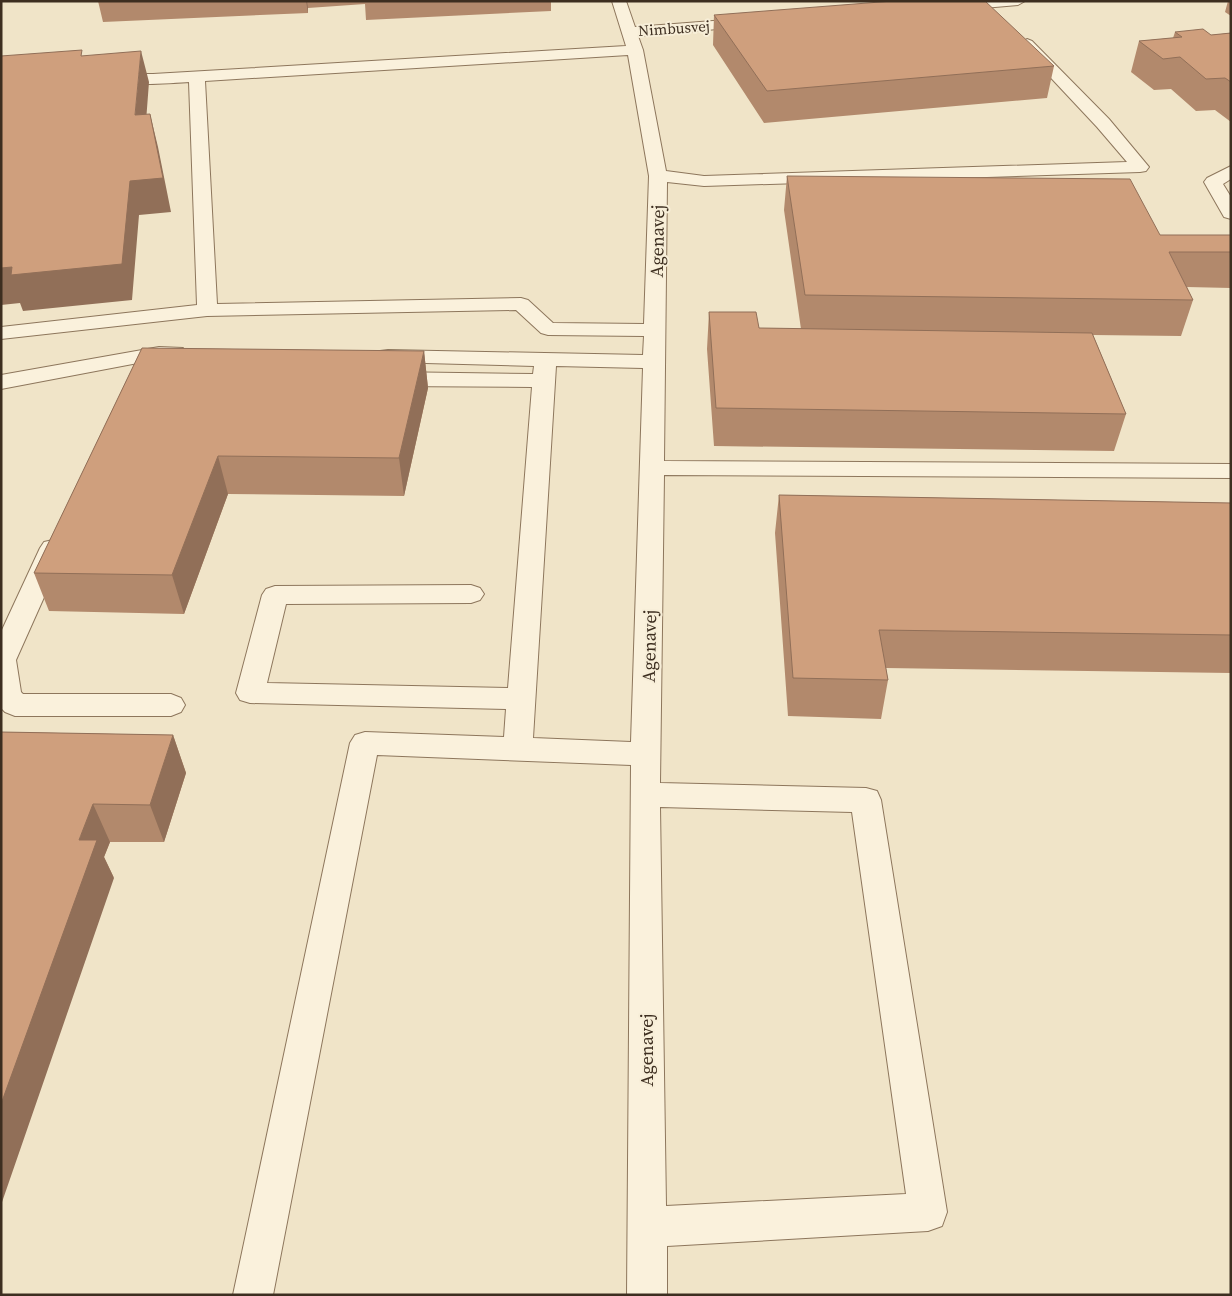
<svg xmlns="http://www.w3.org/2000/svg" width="1232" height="1296" viewBox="0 0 1232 1296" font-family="'Source Serif 4',serif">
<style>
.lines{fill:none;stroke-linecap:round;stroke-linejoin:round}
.minor-casing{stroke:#8d765c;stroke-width:2}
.minor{fill:#faf1dc;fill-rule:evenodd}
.wall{fill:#b2896c}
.shaded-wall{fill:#916f58}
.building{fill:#cf9f7d;stroke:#916f58}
.labels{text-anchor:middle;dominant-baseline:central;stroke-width:4;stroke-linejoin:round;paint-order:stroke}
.far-street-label{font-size:15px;fill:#3d2e20;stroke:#f7eed8}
.street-label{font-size:18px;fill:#3d2e20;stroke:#f7eed8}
</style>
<rect width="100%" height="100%" fill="#f0e4c8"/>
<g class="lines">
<!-- minor casing -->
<g class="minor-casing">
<path id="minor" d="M612,1H626L635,27L752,18L759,22L752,26L638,36L643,50L666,171L704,176L1127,162L1097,127L1022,47L1019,44L1027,39L1032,41L1109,119L1149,167L1146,171L1140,172L704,186L667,182L664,461L1231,464V478L664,475L660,783L866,788L877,791L881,800L947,1212L942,1226L928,1231L667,1246V1295H627L631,765L377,755L273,1295H233L350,743L355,735L365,732L504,737L506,709L250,703L240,700L236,693L262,595L266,589L275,586L471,585L480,588L484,594L480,600L471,603L286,604L267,683L508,688L532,387L390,386L382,384L379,379L382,374L390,372L533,374L534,366L388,362L380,361L377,356L380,351L388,350L643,355L644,336L548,335L541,333L516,310L207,316L1,339V327L197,305L189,82C174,83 110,88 102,77L104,74H153L626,46ZM628,55L649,176L644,324L553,323L528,300L521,298L217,304L205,81ZM556,366L643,368L631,742L533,738ZM660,807L852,812L906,1194L666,1206Z
M965,1H1025L1018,5L949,11L942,7L949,3Z
M1231,166V179L1223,184L1231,197V219L1224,217L1204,182L1207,178Z
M159,347L183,348L186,353L183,358L159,359L1,389V375Z
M53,540L62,542L66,548L16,660L21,692L23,694H171L181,698L185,705L181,712L171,716H15L5,712L1,708V632L40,548L44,542Z"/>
</g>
<!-- minor -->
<use href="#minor" class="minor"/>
</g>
<!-- wall -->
<path class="wall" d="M98,1H551V11L366,20L365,4L308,8V13L103,22Z
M1228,1H1231V16L1225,12Z
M714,15L1054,66L1047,98L764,123L713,45Z
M1175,32L1211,35L1231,33V122L1215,110L1196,111L1171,89L1154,90L1131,72L1139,41L1173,38Z
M787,176L1160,235H1231V288L1187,287L1193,300L1181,336L1093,335L1126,414L1114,451L714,446L707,349L709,312L759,328L801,329L784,210Z
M142,348L424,351L428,388L404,496L228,494L184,614L49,611L34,573Z
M779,495L1231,503V673L886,668L888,680L881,719L788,716L775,533Z
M1,732L173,735L186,773L164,842H110L104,857L114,878Z"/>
<!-- shaded-wall -->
<path class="shaded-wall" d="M306,1H307L308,8V13Z
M141,51L149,82L144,148L135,115Z
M150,114L158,147L171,212L139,215L132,300L23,311L20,303L1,305V268L130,181Z
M424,351L428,388L404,496L399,458Z
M218,456L228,494L184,614L172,575Z
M173,735L186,773L164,842L150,805Z
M93,804L110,842L104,857L114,878L1,1205V1104L79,840Z"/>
<!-- building -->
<path class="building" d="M893,1H985L1054,66L767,91L714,15Z
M1203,29L1211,35L1231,33V82L1225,78L1206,79L1180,57L1163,59L1139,41L1182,37L1175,32Z
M82,50L81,56L141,51L135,115L150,114L163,178L130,181L122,264L11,275L12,267L1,268V56Z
M787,176L1130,179L1160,235H1231V252H1169L1193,300L805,295Z
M709,312H756L759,328L1092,333L1126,414L716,408Z
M142,348L424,351L399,458L218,456L172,575L34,573Z
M779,495L1231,503V635L879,630L888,680L793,678Z
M1,732L173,735L150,805L93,804L79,840H97L1,1104Z"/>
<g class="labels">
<!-- far-street labels -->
<g class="far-street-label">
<text transform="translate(674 28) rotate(-4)">Nimbusvej</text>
</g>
<!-- street labels -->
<g class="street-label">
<text transform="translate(657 241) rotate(-89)">Agenavej</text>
<text transform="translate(649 646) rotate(-89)">Agenavej</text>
<text transform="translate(646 1050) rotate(-90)">Agenavej</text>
</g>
</g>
<!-- border -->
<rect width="1232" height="1296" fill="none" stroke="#3d2e20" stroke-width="5"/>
</svg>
